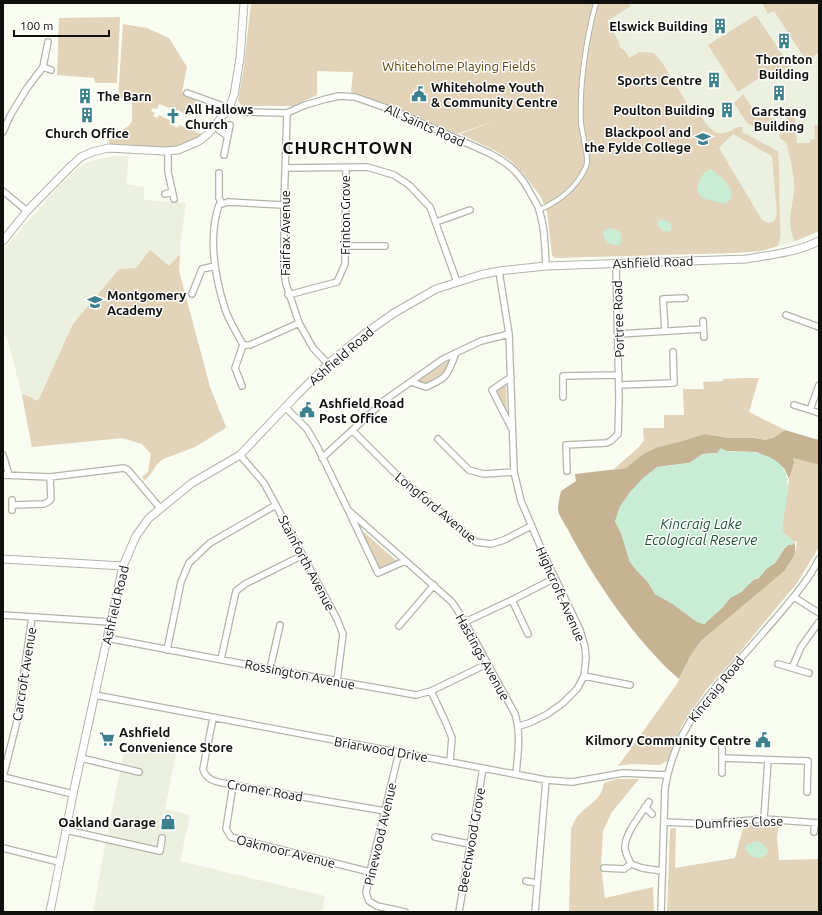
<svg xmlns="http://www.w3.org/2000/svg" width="822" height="915" viewBox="0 0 822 915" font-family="Ubuntu,sans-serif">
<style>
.built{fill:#ecf0de}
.green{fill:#e3d3b8;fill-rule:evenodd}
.forest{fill:#c5b394}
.water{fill:#c9ecd5}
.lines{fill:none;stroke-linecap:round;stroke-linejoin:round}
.pedestrian-casing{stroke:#b1b4a9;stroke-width:6}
.minor-casing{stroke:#b1b4a9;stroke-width:8}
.tertiary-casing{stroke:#b1b4a9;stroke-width:9}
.pedestrian{stroke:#fff;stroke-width:4}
.minor{stroke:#fff;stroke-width:5.5}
.tertiary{stroke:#fff;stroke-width:7}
.labels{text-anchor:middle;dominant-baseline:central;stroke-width:3;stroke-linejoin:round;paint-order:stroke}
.poi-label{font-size:13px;font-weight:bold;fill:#0f0f0c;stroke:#fff;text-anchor:end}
.park-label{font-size:13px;fill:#5f440c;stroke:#fff}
.street-label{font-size:13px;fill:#0f0f0c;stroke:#fff}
.water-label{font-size:14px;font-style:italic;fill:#185133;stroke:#fff}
.district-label{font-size:17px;font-weight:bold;letter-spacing:1px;fill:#0f0f0c;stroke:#fff}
</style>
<rect width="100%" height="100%" fill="#f9fcf1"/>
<!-- built -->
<path class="built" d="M599,3H819V231L803,239L761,251L555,258L552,255Z
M113,156H129L126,184L144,187V200L186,203L181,238L179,271L210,387L226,427L224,429L195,447L163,459L157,464L150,475L145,480L142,477L148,472L151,454L142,444L122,438L32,447L22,395L7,337L3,333V250L57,188L78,168L88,162Z
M126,742L176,753L165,809L190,815L180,861L325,896L322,912H93L107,834Z"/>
<!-- green -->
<path class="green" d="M251,3H629L631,6L607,21L619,42L620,47L626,52L629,58L640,52L654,53L661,61L696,118L700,115C706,124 714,138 728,132C735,129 734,127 743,127L742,132L778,151C780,173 779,196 780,218C780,229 782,235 778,246L761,251L735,253L555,258L552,255L547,212L541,197L522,172L511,161L496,151L460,134L497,120L457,134L387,104L351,92L353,72L317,71V95L293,106H242L238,101L244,67ZM733,134L772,156L777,213L775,220C770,224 767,223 762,220L719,148Z
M762,3H819V52L807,62L774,11L768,14Z
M756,15L790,66L775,75L772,70L738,92L708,45Z
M120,17L117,83H95L94,78L57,75L59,18Z
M123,24L147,28L169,38L187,67L182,92L197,99L189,116L178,110L177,111L159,104L157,109L153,108L151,111L155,113L153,116L157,118L159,115L173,122L172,125L178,128L179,125L204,135L181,145L166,147L110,145L108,139L130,125L132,121V100L118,98Z
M743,94L758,117L765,112L775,120L771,131H762L747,123L734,103Z
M788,115L795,117L797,143H810V140L815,139L814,125H819V231L795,241C786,224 792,209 794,192C795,175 790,158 786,142L780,138C781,128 783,123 788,115Z
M150,250L169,266L180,254L179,271L210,387L226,427L224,429L195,447L163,459L157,464L150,475L145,480L142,477L148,472L151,454L142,444L122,438L32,447L22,395L23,394L38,401L73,324L119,269L136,268Z
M455,357L447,375L426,387L415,383L421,378Z
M744,378H759L749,412L785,430L773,438L765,440L755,438H729L704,434L642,455L626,468L614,469L639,447L644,440L643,428H664V415H684L683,389H704L703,382L723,381V379Z
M506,380L507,421L492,390Z
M793,458L819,465V547L797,583L738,654L706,690L682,725L668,760L660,765L632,764L618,766L677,684L691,655L700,642L788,566L796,549L797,541L794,542L783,532V515Z
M359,528L399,563L378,573Z
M617,779H639L612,812L603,831L601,867L605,898L653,887L654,912H569L571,829C573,825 574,821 577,817C587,804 601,802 604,783Z
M779,824L777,837L779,860L819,859V912H667L670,829L676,828L675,868L735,858L744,825Z"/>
<!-- forest -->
<path class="forest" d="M785,430L819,440V465L793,458L794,463L789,479L784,468L757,452L725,451L717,453L703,454L689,463L657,467L615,521L621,533L630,562L648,582L655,594L673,604L697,622L704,624L722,608L730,598L741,592L753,580L759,578L766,569L775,563L784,549L788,545H792L794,542C798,554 791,560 785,570L701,641L691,655L679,679C636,642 593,578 567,528C564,523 558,514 558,509C558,503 560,496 561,491L576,481L575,474L626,468L642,455L656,448L686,440L704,434L729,438H755L765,440L773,438Z"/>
<!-- water -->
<path class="water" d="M710,169C721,175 742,194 725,204L702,198L697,191C699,181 701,173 710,169Z
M662,219L668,221L671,224V230L668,232L661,230L657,224L658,220Z
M609,228C621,230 624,233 620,245C608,246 604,242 603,231Z
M721,448C729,454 742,451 751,452C758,452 763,455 769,457C801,470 782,506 783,532L794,542L792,545H788L784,549L775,563L766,569L759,578L753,580L741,592L730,598L722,608L704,624L697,622L673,604L655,594L648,582L636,570L630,562L621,533L615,521L620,506L630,492L643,478L657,467L689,463L703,454L717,453Z
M757,841L762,843L768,850L767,854C758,862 751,857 745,849L746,845Z"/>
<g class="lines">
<!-- pedestrian casing -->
<g class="pedestrian-casing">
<path id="pedestrian" d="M539,210C557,202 571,192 581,176C583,172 587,167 587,162C588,155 582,133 581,123C579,86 586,39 596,3"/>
</g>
<!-- minor casing -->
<g class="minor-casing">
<path id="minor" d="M43,67L51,70
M187,93L229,108L245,112L287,113L305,105L326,99L339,96L355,97L392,110L489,153C510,164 521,174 532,196C534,200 538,205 539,210C545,227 545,248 546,266
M287,113L284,205V271L286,284L299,323L313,348L328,364
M215,127L227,136
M3,132L10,116L27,88L43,67L48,42
M168,151V172L174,199
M224,155L230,125
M286,168L367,167L394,175L409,185L430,207L457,282
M219,173V198L222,204
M3,191L27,211
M165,194L172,192
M284,205L228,202L219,205C208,237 215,277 225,309C229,321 237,333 243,345H250L299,323
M436,222L470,210
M345,246H385
M499,271L509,334L514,472L521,501L544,555L580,630L585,647L586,658L584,676L577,689L563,703L546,715L529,723L519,726
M192,294L202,269L215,266
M288,295L337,282L345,264L346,168
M786,315L819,327
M703,321L704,337
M665,331L663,299L685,298
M618,334L703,329
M511,377L492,390L512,429
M411,382L426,387C449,377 447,375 456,353
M619,385L674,383L673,352
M242,386L235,368L243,345
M563,397V376L619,375
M794,405L810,410L819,385
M285,407L307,429L318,448L348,510L452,602L465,622L515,714C521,734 518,753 516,774
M810,410L819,413
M353,431L398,476L476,542L491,544L504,540L531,526
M438,439L469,470L484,474L514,472
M3,455L9,475
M240,455L264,483L337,619L343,634L337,681
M322,458L385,400L443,359L481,341L509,334
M567,471L566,445L606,443L611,441L618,434L619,400L616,264
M3,475L50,477L124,468L128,470L160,508
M12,505L44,504L48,502L51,499L50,477
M12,510V500
M350,514L378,573L405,561
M794,597L819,613
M512,600L528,634
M3,615L110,622
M32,617L17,721L3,777L73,794
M465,622L512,600L555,578
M399,626L434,585
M107,638L270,669L416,695L431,691L487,664
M167,650L181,582L189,563L210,543L276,505
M221,659L236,591L245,584L303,555
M778,664L792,668
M270,669L280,625
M809,673L792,668L801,647L819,622
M584,676L630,685
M431,691L446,723L452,738L450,761
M95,695L546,780L572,782L623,773L667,775
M213,718L203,769C207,783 221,782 233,785L385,811
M399,752L370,872L366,893L369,901L377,906L405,912
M81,758L139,772
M722,758L808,761L807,792
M722,773V746
M233,785L226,829L231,837L370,872
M649,802C641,814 626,832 625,846C624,852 629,859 631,864L642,868L662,871
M645,807L652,814
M764,819L768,760
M664,822L708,824L764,819L819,823
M66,830L160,851L162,838
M814,832L815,823
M435,837L469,844
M3,848L59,862
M604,868L624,869L631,864
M526,881L537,883
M459,912L483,768
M535,912L546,780
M661,912L665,788C673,738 698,707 730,670C746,653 761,635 776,618C792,599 808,581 819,559"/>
</g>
<!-- tertiary casing -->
<g class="tertiary-casing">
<path id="tertiary" d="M3,241L27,211L70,167L81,157L92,152L108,148L164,151L178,150L199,141L208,134L229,108L234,95L240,58L244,3
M3,559L123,566
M50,912L73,794L123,566L136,536L149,518L192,483L240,455L294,398L328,364L367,332L394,313L436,289L480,275L499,271L546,266L746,259C771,255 797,252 819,241"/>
</g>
<!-- pedestrian -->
<use href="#pedestrian" class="pedestrian"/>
<!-- minor -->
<use href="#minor" class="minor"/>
<!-- tertiary -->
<use href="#tertiary" class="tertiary"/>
</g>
<!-- icons -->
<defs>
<g id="building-bare" transform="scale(1.2)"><path d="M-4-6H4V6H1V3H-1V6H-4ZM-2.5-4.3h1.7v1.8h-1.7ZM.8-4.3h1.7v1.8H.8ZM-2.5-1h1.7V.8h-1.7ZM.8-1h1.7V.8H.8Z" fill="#3c818e" stroke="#fff" stroke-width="2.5" paint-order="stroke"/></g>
<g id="civic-bare" transform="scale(1.2)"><path d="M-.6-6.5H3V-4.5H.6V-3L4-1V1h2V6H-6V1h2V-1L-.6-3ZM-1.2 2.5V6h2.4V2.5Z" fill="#3c818e" stroke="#fff" stroke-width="2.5" paint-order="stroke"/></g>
<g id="church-bare" transform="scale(1.2)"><path d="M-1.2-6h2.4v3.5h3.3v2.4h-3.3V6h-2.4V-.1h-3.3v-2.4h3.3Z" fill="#3c818e" stroke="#fff" stroke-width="2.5" paint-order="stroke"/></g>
<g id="university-bare" transform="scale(1.2)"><path d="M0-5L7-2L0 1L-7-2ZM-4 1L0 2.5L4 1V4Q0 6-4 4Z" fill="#3c818e" stroke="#fff" stroke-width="2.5" paint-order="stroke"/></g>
<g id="school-bare" transform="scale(1.2)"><path d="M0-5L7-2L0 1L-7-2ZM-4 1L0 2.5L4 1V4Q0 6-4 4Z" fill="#3c818e" stroke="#fff" stroke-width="2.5" paint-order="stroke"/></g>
<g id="supermarket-bare" transform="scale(1.2)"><path d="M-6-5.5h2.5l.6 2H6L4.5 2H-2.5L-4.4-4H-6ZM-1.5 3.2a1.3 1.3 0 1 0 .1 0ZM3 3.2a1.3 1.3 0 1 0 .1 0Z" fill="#3c818e" stroke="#fff" stroke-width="2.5" paint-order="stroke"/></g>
<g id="shop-bare" transform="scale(1.2)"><path d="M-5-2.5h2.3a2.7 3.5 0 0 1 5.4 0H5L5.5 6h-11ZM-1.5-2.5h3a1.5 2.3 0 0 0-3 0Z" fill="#3c818e" stroke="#fff" stroke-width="2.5" paint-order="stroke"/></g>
</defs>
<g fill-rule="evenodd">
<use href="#building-bare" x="720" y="26"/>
<use href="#building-bare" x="784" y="41"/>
<use href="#building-bare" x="714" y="80"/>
<use href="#building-bare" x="779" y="93"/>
<use href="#civic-bare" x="419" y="94"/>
<use href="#building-bare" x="85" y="96"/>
<use href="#building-bare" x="727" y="110"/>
<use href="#building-bare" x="87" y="115"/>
<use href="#church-bare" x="173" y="116"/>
<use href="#university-bare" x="703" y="139"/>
<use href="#school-bare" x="95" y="302"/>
<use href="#civic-bare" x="307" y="410"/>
<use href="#supermarket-bare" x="107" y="739"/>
<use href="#civic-bare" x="763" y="740"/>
<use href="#shop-bare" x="168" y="822"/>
</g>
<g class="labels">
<!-- poi labels -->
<g class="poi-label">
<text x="708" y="26">Elswick Building</text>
<text x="784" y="59" text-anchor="middle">Thornton<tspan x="784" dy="15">Building</tspan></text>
<text x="702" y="80">Sports Centre</text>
<text x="431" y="87" text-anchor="start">Whiteholme Youth<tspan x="431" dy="15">&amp; Community Centre</tspan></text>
<text x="97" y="96" text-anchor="start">The Barn</text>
<text x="185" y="109" text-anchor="start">All Hallows<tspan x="185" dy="15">Church</tspan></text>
<text x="715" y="110">Poulton Building</text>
<text x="779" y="111" text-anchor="middle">Garstang<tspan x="779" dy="15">Building</tspan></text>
<text x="691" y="132">Blackpool and<tspan x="691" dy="15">the Fylde College</tspan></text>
<text x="87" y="133" text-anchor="middle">Church Office</text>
<text x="107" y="295" text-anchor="start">Montgomery<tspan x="107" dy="15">Academy</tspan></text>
<text x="319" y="403" text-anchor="start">Ashfield Road<tspan x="319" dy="15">Post Office</tspan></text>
<text x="119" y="732" text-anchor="start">Ashfield<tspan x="119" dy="15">Convenience Store</tspan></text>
<text x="751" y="740">Kilmory Community Centre</text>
<text x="156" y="822">Oakland Garage</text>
</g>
<!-- park labels -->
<g class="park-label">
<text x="459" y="66">Whiteholme Playing Fields</text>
</g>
<!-- street labels -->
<g class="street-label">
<text transform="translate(425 125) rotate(24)">All Saints Road</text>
<text transform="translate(345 215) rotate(-90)">Frinton Grove</text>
<text transform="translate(285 233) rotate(-90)">Fairfax Avenue</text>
<text transform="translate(653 262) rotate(-2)">Ashfield Road</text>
<text transform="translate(618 319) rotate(-92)">Portree Road</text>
<text transform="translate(341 356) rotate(-41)">Ashfield Road</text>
<text transform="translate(436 507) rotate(40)">Longford Avenue</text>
<text transform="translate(307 563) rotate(62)">Stainforth Avenue</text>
<text transform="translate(561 594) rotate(66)">Highcroft Avenue</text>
<text transform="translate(115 605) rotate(-77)">Ashfield Road</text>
<text transform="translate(483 657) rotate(61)">Hastings Avenue</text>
<text transform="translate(24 674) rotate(-81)">Carcroft Avenue</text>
<text transform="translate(300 674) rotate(11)">Rossington Avenue</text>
<text transform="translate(716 689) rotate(-51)">Kincraig Road</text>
<text transform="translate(381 749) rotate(10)">Briarwood Drive</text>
<text transform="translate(265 790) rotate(10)">Cromer Road</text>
<text transform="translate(739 822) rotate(-2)">Dumfries Close</text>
<text transform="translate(380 834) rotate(-77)">Pinewood Avenue</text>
<text transform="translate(471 840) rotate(-80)">Beechwood Grove</text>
<text transform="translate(286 851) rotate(14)">Oakmoor Avenue</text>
</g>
<!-- water labels -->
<g class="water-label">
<text x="701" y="524">Kincraig Lake<tspan x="701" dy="16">Ecological Reserve</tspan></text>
</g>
<!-- district labels -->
<g class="district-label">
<text x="348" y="147">CHURCHTOWN</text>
</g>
</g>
<!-- border -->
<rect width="822" height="915" fill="none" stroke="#0f0f0c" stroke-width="8"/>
<!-- scale -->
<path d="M14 30v6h95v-6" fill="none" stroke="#0f0f0c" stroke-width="2"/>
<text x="20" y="30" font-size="12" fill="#0f0f0c" stroke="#ffffff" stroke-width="3" paint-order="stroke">100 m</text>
</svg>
